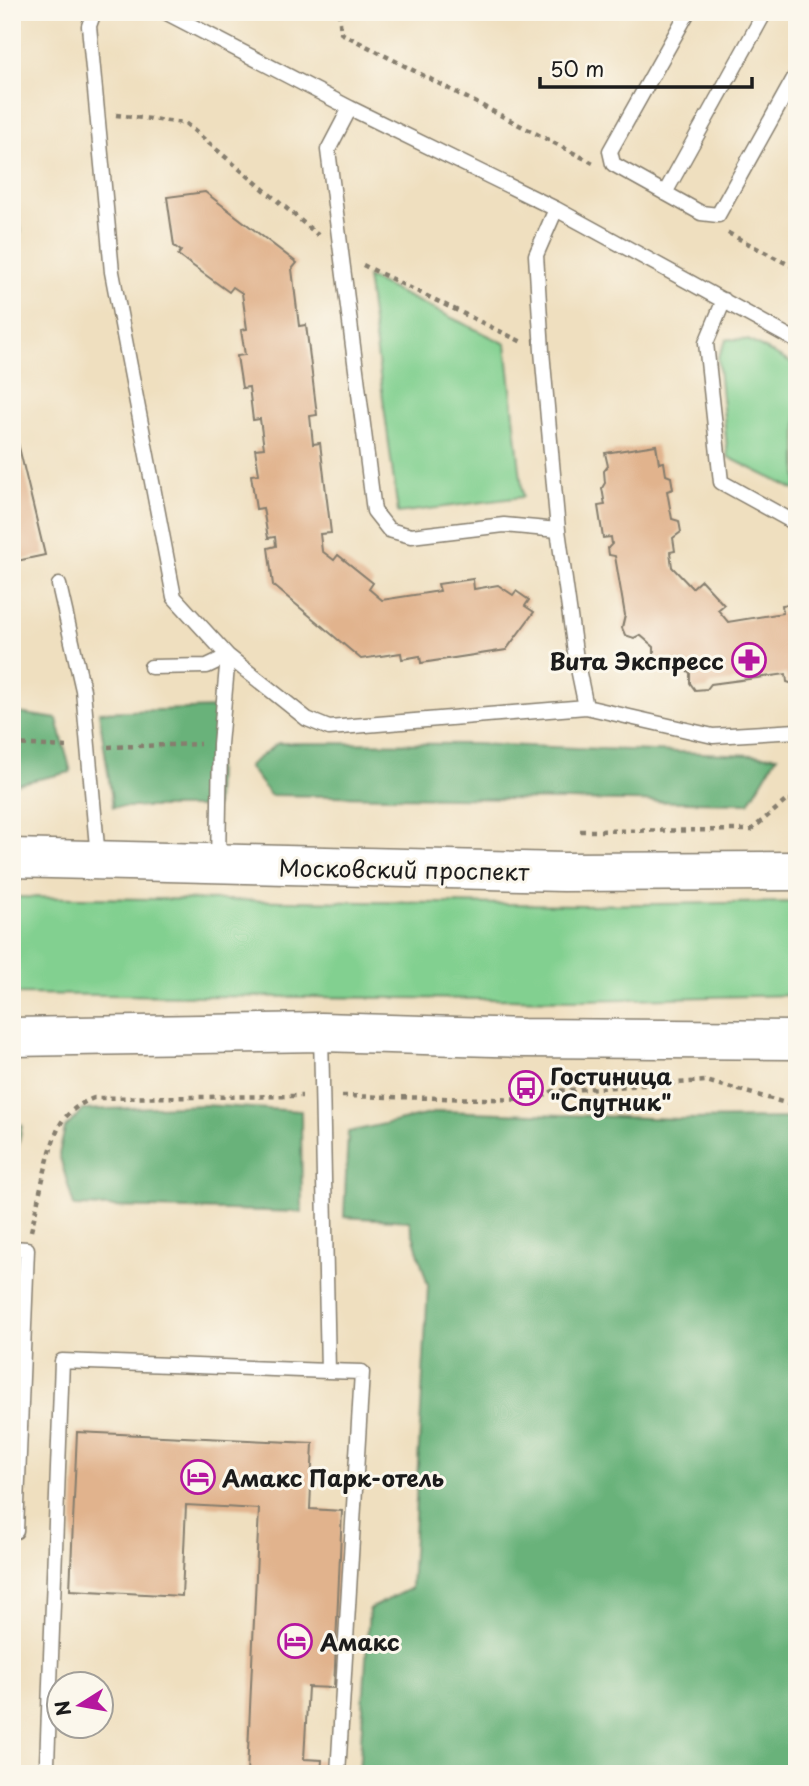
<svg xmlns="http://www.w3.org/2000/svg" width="809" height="1786" viewBox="0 0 809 1786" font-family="'Playpen Sans',sans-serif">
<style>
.green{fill:#82d090;stroke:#4f7656;stroke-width:2}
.forest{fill:#69b27a;stroke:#42674b;stroke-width:2}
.building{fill:#e1b38d}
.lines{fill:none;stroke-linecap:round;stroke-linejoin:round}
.lane-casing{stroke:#867e6e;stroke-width:17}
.primary-casing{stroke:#867e6e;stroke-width:41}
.path{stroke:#867e6e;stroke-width:4.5;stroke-dasharray:5 5;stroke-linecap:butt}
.lane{stroke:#fff;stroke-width:14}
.primary{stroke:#fff;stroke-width:38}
.labels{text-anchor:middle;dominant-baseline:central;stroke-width:6;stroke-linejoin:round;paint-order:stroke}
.poi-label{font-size:23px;font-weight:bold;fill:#1c1c1c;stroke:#fbf7ec;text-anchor:start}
.street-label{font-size:23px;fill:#1c1c1c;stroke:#fbf7ec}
</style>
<rect width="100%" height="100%" fill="#fbf7ec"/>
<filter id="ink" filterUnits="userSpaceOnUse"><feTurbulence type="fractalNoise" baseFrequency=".0143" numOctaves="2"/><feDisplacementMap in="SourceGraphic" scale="14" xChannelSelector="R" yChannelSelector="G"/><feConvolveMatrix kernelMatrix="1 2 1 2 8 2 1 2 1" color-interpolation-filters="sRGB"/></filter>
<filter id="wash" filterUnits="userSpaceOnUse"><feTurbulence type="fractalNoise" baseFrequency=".00686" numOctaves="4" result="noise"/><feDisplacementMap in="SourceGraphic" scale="28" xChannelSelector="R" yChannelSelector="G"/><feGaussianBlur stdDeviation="1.57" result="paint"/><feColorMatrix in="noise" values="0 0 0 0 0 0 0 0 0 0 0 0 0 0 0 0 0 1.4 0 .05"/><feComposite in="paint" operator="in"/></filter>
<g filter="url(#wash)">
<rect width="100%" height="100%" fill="#efdfbf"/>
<!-- green -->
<path class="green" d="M12,177L21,232L12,245Z
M367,277L506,344L523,497L398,513Z
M727,339L748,340L797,366V491L728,457L718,357Z
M12,897L582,905L797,902V995L584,1000L12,994Z"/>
<!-- forest -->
<path class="forest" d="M218,708L216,807H113L99,712Z
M12,712L57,719L71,772L12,785Z
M278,743L474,744L777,756L749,803L270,795L248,766Z
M204,1105L301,1111L302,1212L74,1206L59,1154L65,1128L83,1110Z
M443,1111L679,1119L797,1118V1774H359L369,1609L411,1588L428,1286L409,1221L344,1217L348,1132Z
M12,1124L22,1125L12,1181Z"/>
<g id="blocks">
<!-- building -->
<path class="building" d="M431,12H448L444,19Z
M205,192L297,263L292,269L299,326L306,325L317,415L310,416L313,444L320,443L331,533L320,534L322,551L334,560L338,555L373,583L369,589L382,600L440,591L438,584L473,579L474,589L498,585L513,595L516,591L529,600L525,606L534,612L506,650L421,663L420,656L402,659L401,653L361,659L273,585L268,548L276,546L275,537L268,538L263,508L256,509L251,475L259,474L255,449L264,448L260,419L253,420L249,387L242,388L237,356L245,355L241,330L247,329L242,293L233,287L229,292L178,255L181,251L174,246L167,197Z
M12,418L45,555L12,562Z
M656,445L659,463L664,462L666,475L671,477L673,489L667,491L672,519L679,521L681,532L673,538L675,551L670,552L672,567L692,588L701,580L724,605L718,610L728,622L783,613L782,605L797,603V682L793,684L787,682L786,674L711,684L707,689L695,690L690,683V673L671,658L662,662L654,655V647L640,635L634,638L625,635L622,628L625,615L615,556L609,555L608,548L612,544L611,537L603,538L598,506L605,505L602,488L605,483L604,471L608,466L605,453Z
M77,1432L313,1443L310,1509L342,1511L334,1688L308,1687L304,1759L322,1760L321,1774H247L259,1509L186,1505L182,1596L70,1590Z"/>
</g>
</g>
<g filter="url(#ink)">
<use href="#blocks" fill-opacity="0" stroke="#867e6e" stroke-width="2"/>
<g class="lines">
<!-- lane casing -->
<g class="lane-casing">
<path id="lane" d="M94,12L89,26L112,272L174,597L228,656L307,719L329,728L586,707L713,736L797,731
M165,12L350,108L556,209L797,341
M688,12L610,151L613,164L701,213L718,215L797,73
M350,108L328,150L374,511L389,530L411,536L504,525L558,530
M665,193L765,12
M556,209L536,255L542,351L558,530L576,659L586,707
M724,300L706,343L721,482L797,524
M59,585L83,690L98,858
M151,667L207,666L228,656L220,744L218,863
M12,1248L27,1249L16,1531H12
M328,1371L362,1372L338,1774
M47,1764L62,1361L328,1371L321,1033"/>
</g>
<!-- primary casing -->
<g class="primary-casing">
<path id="primary" d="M12,858L563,872L797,871
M12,1037L321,1032L523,1038L797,1040"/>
</g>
<!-- path -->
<path class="path" d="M339,12L341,33L593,163
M116,115L185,123L318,235
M728,233L797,269
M363,265L522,342
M12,744L67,747
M108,747L200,744
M580,831L751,830L787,800H797
M342,1096L535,1100L553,1091L706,1081L797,1106
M31,1231C37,1207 50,1137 63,1120C72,1109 81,1103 94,1098L302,1096"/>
<!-- lane -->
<use href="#lane" class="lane"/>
<!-- primary -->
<use href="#primary" class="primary"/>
</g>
</g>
<!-- icons -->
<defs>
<g id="pharmacy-ring" transform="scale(1.75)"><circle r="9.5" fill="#fbf7ec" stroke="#b5179e" stroke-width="1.5"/><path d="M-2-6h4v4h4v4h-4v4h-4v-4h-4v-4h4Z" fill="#b5179e"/></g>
<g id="bus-ring" transform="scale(1.75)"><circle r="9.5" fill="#fbf7ec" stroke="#b5179e" stroke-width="1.5"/><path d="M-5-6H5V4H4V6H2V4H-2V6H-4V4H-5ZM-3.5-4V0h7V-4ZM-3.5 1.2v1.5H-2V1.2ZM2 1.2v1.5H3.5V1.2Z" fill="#b5179e"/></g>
<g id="hotel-ring" transform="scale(1.75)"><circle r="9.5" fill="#fbf7ec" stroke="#b5179e" stroke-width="1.5"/><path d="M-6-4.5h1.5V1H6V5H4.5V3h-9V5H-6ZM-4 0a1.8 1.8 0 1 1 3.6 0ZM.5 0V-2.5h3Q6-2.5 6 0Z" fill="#b5179e"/></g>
</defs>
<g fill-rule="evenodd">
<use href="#pharmacy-ring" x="749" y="660"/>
<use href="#bus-ring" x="526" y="1088"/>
<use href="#hotel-ring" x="198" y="1477"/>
<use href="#hotel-ring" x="295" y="1641"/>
</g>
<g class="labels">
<!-- poi labels -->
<g class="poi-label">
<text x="724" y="660" text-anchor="end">Вита Экспресс</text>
<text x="550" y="1075">Гостиница<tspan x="550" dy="26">"Спутник"</tspan></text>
<text x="222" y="1477">Амакс Парк-отель</text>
<text x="320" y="1641">Амакс</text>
</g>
<!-- street labels -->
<g class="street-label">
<text transform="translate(404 869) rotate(1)">Московский проспект</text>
</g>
</g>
<!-- margin -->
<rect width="809" height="1786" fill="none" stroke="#fbf7ec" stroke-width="42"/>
<!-- north arrow -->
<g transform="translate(80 1705) rotate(259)"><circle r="33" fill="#fbf7ec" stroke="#a29f99" stroke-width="2"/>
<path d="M0-5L12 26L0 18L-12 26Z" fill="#b5179e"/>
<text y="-10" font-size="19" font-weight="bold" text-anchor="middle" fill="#1c1c1c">N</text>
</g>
<!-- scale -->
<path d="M540 77v10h212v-10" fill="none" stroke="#1c1c1c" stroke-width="3.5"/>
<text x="550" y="77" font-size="21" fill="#1c1c1c" stroke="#fbf7ec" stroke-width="5" paint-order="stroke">50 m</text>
</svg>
